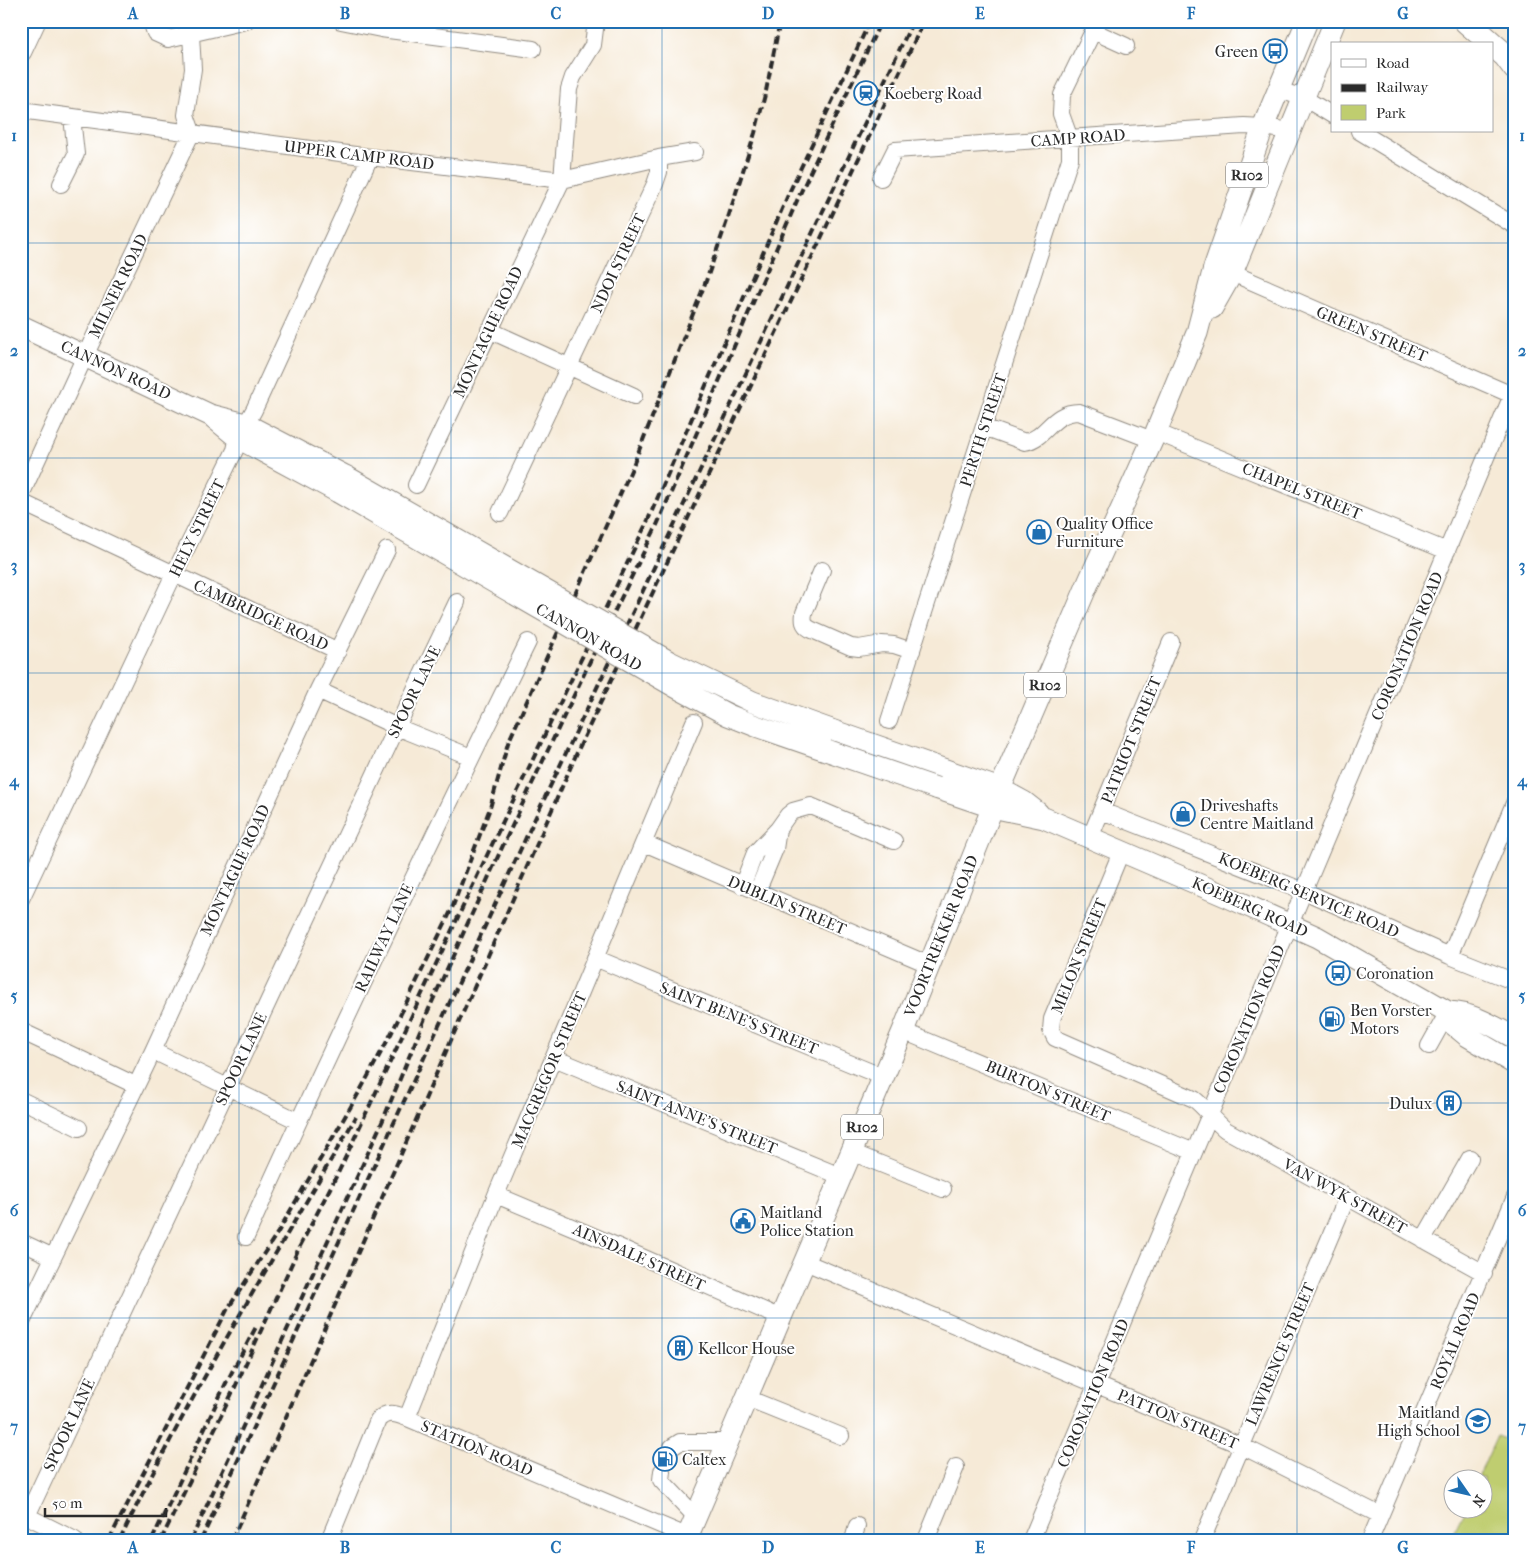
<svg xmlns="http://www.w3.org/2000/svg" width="1536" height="1561" viewBox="0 0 1536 1561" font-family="'IM FELL French Canon',serif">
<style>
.green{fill:#bfcd6f;stroke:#757c4d}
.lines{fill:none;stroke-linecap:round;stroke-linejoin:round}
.minor-tunnel{stroke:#cdc4b5;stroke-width:16;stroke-dasharray:16 8;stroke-linecap:butt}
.minor-casing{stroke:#908a81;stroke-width:18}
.major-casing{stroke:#908a81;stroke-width:23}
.highway-casing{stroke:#908a81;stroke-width:26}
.minor{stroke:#fff;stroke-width:16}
.major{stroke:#fff;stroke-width:21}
.highway{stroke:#fff;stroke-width:24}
.rail{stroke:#2b2b2b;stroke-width:4;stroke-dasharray:8 4;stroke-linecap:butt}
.major-bridge-casing{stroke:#908a81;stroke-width:23;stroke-linecap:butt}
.major-bridge{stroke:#fff;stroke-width:21}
.grid{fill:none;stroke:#1f6fb2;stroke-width:1;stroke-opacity:0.55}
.labels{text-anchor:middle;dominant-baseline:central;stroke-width:4;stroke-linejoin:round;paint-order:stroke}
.shield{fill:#fff;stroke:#6b6b6b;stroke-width:1}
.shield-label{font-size:15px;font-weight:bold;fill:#2b2b2b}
.poi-label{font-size:16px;fill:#2b2b2b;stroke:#fff;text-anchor:start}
.street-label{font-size:16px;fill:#2b2b2b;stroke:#fff}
.neatline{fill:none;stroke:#1f6fb2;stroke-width:2}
.grid-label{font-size:16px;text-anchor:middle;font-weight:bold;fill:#1f6fb2}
</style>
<rect width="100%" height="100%" fill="#fff"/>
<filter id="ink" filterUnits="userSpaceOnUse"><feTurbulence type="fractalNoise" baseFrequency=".02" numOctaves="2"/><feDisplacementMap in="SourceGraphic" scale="10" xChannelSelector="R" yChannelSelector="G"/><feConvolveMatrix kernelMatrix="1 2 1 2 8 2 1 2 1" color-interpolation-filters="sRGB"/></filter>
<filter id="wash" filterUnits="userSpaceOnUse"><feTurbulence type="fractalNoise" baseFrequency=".0096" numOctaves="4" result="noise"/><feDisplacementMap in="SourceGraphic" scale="20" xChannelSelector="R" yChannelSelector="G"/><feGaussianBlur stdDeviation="1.12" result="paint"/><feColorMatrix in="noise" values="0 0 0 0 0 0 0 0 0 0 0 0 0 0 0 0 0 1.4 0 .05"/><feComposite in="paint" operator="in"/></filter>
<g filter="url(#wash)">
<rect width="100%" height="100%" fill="#f6ead7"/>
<!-- green -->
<path class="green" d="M1497,1436L1515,1444V1540H1451L1465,1509L1484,1508V1478H1478Z"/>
</g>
<g filter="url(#ink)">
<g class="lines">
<!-- minor-tunnel -->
<path class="minor-tunnel" d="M662,1471L672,1447"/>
<!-- minor casing -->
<g class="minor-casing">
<path id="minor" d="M151,21L155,33L168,39L246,21
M341,21L381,29L382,21
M381,29L533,49
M1093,31L1126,46
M1279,90L1304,98L1332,115
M21,110L370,157L562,180L659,158L695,152
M1359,131L1515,226
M881,178L895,150L1244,126L1263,127L1290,131
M61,184L76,154L72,117
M1232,273L1512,395
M489,330L634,396
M984,427L1025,442C1047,438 1051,412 1079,412L1152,440
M1156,432L1447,551
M416,485L562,180L569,89L573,77L593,45L596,21
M21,495L85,356L192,132L186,115L193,69L191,35L187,21
M21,502L338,651
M500,513L655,184L659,172V158
M822,570L804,613C803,621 803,625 810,629L851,647L859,648L882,644L894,645L912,651
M318,690L397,727L471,757
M889,721L1070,159V139L1061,114L1062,95L1098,21
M1102,811L1304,891L1450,956L1515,982
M778,829L788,815L793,811L811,806L894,841
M1090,838L1171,642
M644,843L930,965
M1121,852L1052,1019L1051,1030L1055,1038L1194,1099C1206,1108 1214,1121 1226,1130L1484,1273
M742,886L755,853L778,829L775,849L757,892
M21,899L174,574L235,450L238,438L254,410L370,157
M1450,956L1515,801
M595,958L883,1077
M21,1031L135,1085
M903,1031L1194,1152
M1429,1046L1448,1012
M153,1051L298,1121
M554,1058L840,1176
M21,1100L79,1128
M851,1152L943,1189
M496,1195L610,1243L781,1318
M246,1237C336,1037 431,839 528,642
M1423,1240L1470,1158
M21,1242L53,1257
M805,1262L1242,1446L1380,1515
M21,1324L153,1051L318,690L387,550
M747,1398L841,1436
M407,1418L496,1195L694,722
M672,1447L680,1442H728
M662,1471L661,1480L696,1517
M21,1513L75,1540
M27,1516L397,727L457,602
M329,1540L378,1420C387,1410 396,1414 407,1418L696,1540
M853,1540L857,1526
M926,1540L956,1467
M1031,1540C1194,1156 1354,772 1515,388
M1202,1540L1347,1197
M1370,1540L1515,1197"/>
</g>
<!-- major casing -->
<g class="major-casing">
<path id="major" d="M21,51L35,21
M1212,308L1232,273L1335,21
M21,326L210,415L245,424L347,477
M214,418L238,438L338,492
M831,730L1000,789L1024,802L1038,813
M936,788L992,807L1044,818L1228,897L1317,937L1448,1012C1473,1013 1493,1026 1515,1038
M1448,1012L1454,1025L1466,1035L1515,1064
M686,1540L903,1031L1000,789L1089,581L1156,432L1197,333L1214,268L1263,127L1307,21"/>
</g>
<!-- highway casing -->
<g class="highway-casing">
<path id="highway" d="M1466,21L1492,44
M1492,44L1506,56L1515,68"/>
</g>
<!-- minor -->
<use href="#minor" class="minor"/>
<!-- major -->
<use href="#major" class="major"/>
<!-- highway -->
<use href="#highway" class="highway"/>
<!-- rail -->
<path class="rail" d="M109,1540L227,1310L278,1232L361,1089L391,1034L451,911L490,808L508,743L632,468L706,281L727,221L755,133L766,91L780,21
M120,1540C189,1394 275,1256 356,1117
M152,1540L225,1385L256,1327
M161,1540L236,1385L298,1250L339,1171L496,836L648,520L788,195L870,21
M191,1540L383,1120L428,1011L505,841L592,657L657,525L799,196L881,21
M201,1540L529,831L913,21
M232,1540L579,748L924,21"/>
<!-- major-bridge casing -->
<g class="major-bridge-casing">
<path id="major-bridge" d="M347,477L670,662L753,702L831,730
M338,492L674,686L728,715L756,726L936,788"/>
</g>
<!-- major-bridge -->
<use href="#major-bridge" class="major-bridge"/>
</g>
</g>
<!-- grid -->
<path class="grid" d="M239,21V1540M451,21V1540M662,21V1540M874,21V1540M1085,21V1540M1297,21V1540M21,243H1515M21,458H1515M21,673H1515M21,888H1515M21,1103H1515M21,1318H1515"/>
<!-- icons -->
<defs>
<g id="bus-ring" transform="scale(1.25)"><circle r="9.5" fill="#fff" stroke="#1f6fb2" stroke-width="1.5"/><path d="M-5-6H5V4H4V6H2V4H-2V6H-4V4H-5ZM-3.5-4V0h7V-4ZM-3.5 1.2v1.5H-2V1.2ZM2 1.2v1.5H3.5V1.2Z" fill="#1f6fb2"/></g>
<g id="station-ring" transform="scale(1.25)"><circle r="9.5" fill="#fff" stroke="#1f6fb2" stroke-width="1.5"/><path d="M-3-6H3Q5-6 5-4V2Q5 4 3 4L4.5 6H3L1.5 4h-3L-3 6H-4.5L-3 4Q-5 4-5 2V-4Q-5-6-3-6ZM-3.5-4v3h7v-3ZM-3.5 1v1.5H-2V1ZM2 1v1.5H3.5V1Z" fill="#1f6fb2"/></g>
<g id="shop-ring" transform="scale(1.25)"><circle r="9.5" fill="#fff" stroke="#1f6fb2" stroke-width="1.5"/><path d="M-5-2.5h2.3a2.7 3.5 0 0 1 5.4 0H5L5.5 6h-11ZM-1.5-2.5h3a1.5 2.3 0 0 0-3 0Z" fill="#1f6fb2"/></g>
<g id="fuel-ring" transform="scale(1.25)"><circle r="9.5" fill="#fff" stroke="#1f6fb2" stroke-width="1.5"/><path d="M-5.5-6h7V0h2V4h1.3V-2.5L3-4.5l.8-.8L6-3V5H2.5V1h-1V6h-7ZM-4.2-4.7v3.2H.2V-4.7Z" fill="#1f6fb2"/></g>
<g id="building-ring" transform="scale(1.25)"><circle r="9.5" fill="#fff" stroke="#1f6fb2" stroke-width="1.5"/><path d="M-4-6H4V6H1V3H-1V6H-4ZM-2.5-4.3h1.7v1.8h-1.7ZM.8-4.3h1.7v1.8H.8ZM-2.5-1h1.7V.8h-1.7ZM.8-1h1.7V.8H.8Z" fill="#1f6fb2"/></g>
<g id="civic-ring" transform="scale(1.25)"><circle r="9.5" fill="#fff" stroke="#1f6fb2" stroke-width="1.5"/><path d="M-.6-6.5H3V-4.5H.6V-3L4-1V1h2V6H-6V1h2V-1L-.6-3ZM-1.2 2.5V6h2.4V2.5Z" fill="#1f6fb2"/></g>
<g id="school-ring" transform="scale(1.25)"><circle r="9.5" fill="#fff" stroke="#1f6fb2" stroke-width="1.5"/><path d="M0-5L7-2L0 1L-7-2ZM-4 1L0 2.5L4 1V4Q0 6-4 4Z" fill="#1f6fb2"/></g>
</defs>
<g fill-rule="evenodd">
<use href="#bus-ring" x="1275" y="51"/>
<use href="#station-ring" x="866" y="93"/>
<use href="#shop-ring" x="1039" y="532"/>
<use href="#shop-ring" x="1183" y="814"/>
<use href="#bus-ring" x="1338" y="973"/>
<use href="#fuel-ring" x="1332" y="1019"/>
<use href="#building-ring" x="1449" y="1103"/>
<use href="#civic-ring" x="743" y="1221"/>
<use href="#building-ring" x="680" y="1348"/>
<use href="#school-ring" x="1478" y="1421"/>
<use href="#fuel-ring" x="665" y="1459"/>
</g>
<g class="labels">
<!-- shield labels -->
<g class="shield">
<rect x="1226" y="162.5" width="42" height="25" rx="4"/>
<rect x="1024" y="672.5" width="42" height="25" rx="4"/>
<rect x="841" y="1114.5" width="42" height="25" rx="4"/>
</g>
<g class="shield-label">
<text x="1247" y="175">R102</text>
<text x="1045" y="685">R102</text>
<text x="862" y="1127">R102</text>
</g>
<!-- poi labels -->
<g class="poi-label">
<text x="1258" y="51" text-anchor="end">Green</text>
<text x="884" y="93">Koeberg Road</text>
<text x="1056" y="523">Quality Office<tspan x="1056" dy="18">Furniture</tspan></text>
<text x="1200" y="805">Driveshafts<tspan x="1200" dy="18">Centre Maitland</tspan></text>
<text x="1356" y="973">Coronation</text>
<text x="1350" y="1010">Ben Vorster<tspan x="1350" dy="18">Motors</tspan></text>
<text x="1432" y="1103" text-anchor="end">Dulux</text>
<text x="760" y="1212">Maitland<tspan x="760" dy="18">Police Station</tspan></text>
<text x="698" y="1348">Kellcor House</text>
<text x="1460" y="1412" text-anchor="end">Maitland<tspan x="1460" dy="18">High School</tspan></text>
<text x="682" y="1459">Caltex</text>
</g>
<!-- street labels -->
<g class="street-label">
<text transform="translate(1078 138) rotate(-4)">CAMP ROAD</text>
<text transform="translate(359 155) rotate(7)">UPPER CAMP ROAD</text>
<text transform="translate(618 263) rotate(-65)">NDOI STREET</text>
<text transform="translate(118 286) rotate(-64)">MILNER ROAD</text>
<text transform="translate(488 332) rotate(-65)">MONTAGUE ROAD</text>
<text transform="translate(1372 334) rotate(23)">GREEN STREET</text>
<text transform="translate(116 370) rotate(25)">CANNON ROAD</text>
<text transform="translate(983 430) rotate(-72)">PERTH STREET</text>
<text transform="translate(1302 491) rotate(22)">CHAPEL STREET</text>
<text transform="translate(197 528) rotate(-64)">HELY STREET</text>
<text transform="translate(261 615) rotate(25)">CAMBRIDGE ROAD</text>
<text transform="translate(589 637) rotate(30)">CANNON ROAD</text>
<text transform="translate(1407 646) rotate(-67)">CORONATION ROAD</text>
<text transform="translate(414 692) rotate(-64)">SPOOR LANE</text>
<text transform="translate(1131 740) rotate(-68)">PATRIOT STREET</text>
<text transform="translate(235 870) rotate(-65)">MONTAGUE ROAD</text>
<text transform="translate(1309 895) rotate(23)">KOEBERG SERVICE ROAD</text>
<text transform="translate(787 905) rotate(23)">DUBLIN STREET</text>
<text transform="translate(1250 907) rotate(24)">KOEBERG ROAD</text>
<text transform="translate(941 936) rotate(-68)">VOORTREKKER ROAD</text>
<text transform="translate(384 938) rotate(-65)">RAILWAY LANE</text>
<text transform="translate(1079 956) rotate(-68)">MELON STREET</text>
<text transform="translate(739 1018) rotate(22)">SAINT BENE'S STREET</text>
<text transform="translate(1249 1019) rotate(-67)">CORONATION ROAD</text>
<text transform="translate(241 1059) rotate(-65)">SPOOR LANE</text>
<text transform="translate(549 1070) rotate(-67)">MACGREGOR STREET</text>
<text transform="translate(1048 1091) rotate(23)">BURTON STREET</text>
<text transform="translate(697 1117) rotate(22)">SAINT ANNE'S STREET</text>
<text transform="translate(1345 1196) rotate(29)">VAN WYK STREET</text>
<text transform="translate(639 1257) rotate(24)">AINSDALE STREET</text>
<text transform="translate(1455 1341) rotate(-67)">ROYAL ROAD</text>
<text transform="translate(1280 1354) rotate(-67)">LAWRENCE STREET</text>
<text transform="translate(1093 1393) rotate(-67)">CORONATION ROAD</text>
<text transform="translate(1178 1419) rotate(23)">PATTON STREET</text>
<text transform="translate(69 1425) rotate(-65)">SPOOR LANE</text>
<text transform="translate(477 1448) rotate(23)">STATION ROAD</text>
</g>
</g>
<!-- margin -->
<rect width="1536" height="1561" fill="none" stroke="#fff" stroke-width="55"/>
<!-- legend -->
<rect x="1331" y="42" width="162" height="90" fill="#ffffff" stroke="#aaaaaa"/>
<rect x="1341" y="59" width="25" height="8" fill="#ffffff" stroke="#aaaaaa"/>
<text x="1376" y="68" font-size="15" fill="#2b2b2b">Road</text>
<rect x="1341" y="84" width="25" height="8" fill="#2b2b2b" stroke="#aaaaaa"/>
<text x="1376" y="92" font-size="15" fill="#2b2b2b">Railway</text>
<rect x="1341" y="105" width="25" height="15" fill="#bfcd6f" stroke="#aaaaaa"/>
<text x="1376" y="118" font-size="15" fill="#2b2b2b">Park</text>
<!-- north arrow -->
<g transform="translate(1468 1494) rotate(124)"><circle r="24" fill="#ffffff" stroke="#aaaaaa"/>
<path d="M0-4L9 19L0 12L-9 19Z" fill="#1f6fb2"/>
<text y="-8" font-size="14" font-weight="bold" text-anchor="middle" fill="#2b2b2b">N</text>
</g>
<!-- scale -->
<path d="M45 1508v8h121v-8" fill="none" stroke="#2b2b2b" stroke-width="2.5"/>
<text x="52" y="1508" font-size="15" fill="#2b2b2b" stroke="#ffffff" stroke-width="4" paint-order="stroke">50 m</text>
<rect x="28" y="28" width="1480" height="1506" class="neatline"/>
<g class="grid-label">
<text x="133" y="19">A</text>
<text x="345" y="19">B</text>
<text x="556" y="19">C</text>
<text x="768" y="19">D</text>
<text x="980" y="19">E</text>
<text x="1191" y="19">F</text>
<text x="1403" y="19">G</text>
<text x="14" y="141">1</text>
<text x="1522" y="141">1</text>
<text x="14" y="356">2</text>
<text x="1522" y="356">2</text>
<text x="14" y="571">3</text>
<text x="1522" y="571">3</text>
<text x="14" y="786">4</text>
<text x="1522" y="786">4</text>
<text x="14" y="1001">5</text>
<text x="1522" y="1001">5</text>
<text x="14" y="1216">6</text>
<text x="1522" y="1216">6</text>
<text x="14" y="1432">7</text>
<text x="1522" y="1432">7</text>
<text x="133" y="1553">A</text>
<text x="345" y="1553">B</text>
<text x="556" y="1553">C</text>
<text x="768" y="1553">D</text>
<text x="980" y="1553">E</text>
<text x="1191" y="1553">F</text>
<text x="1403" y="1553">G</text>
</g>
</svg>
